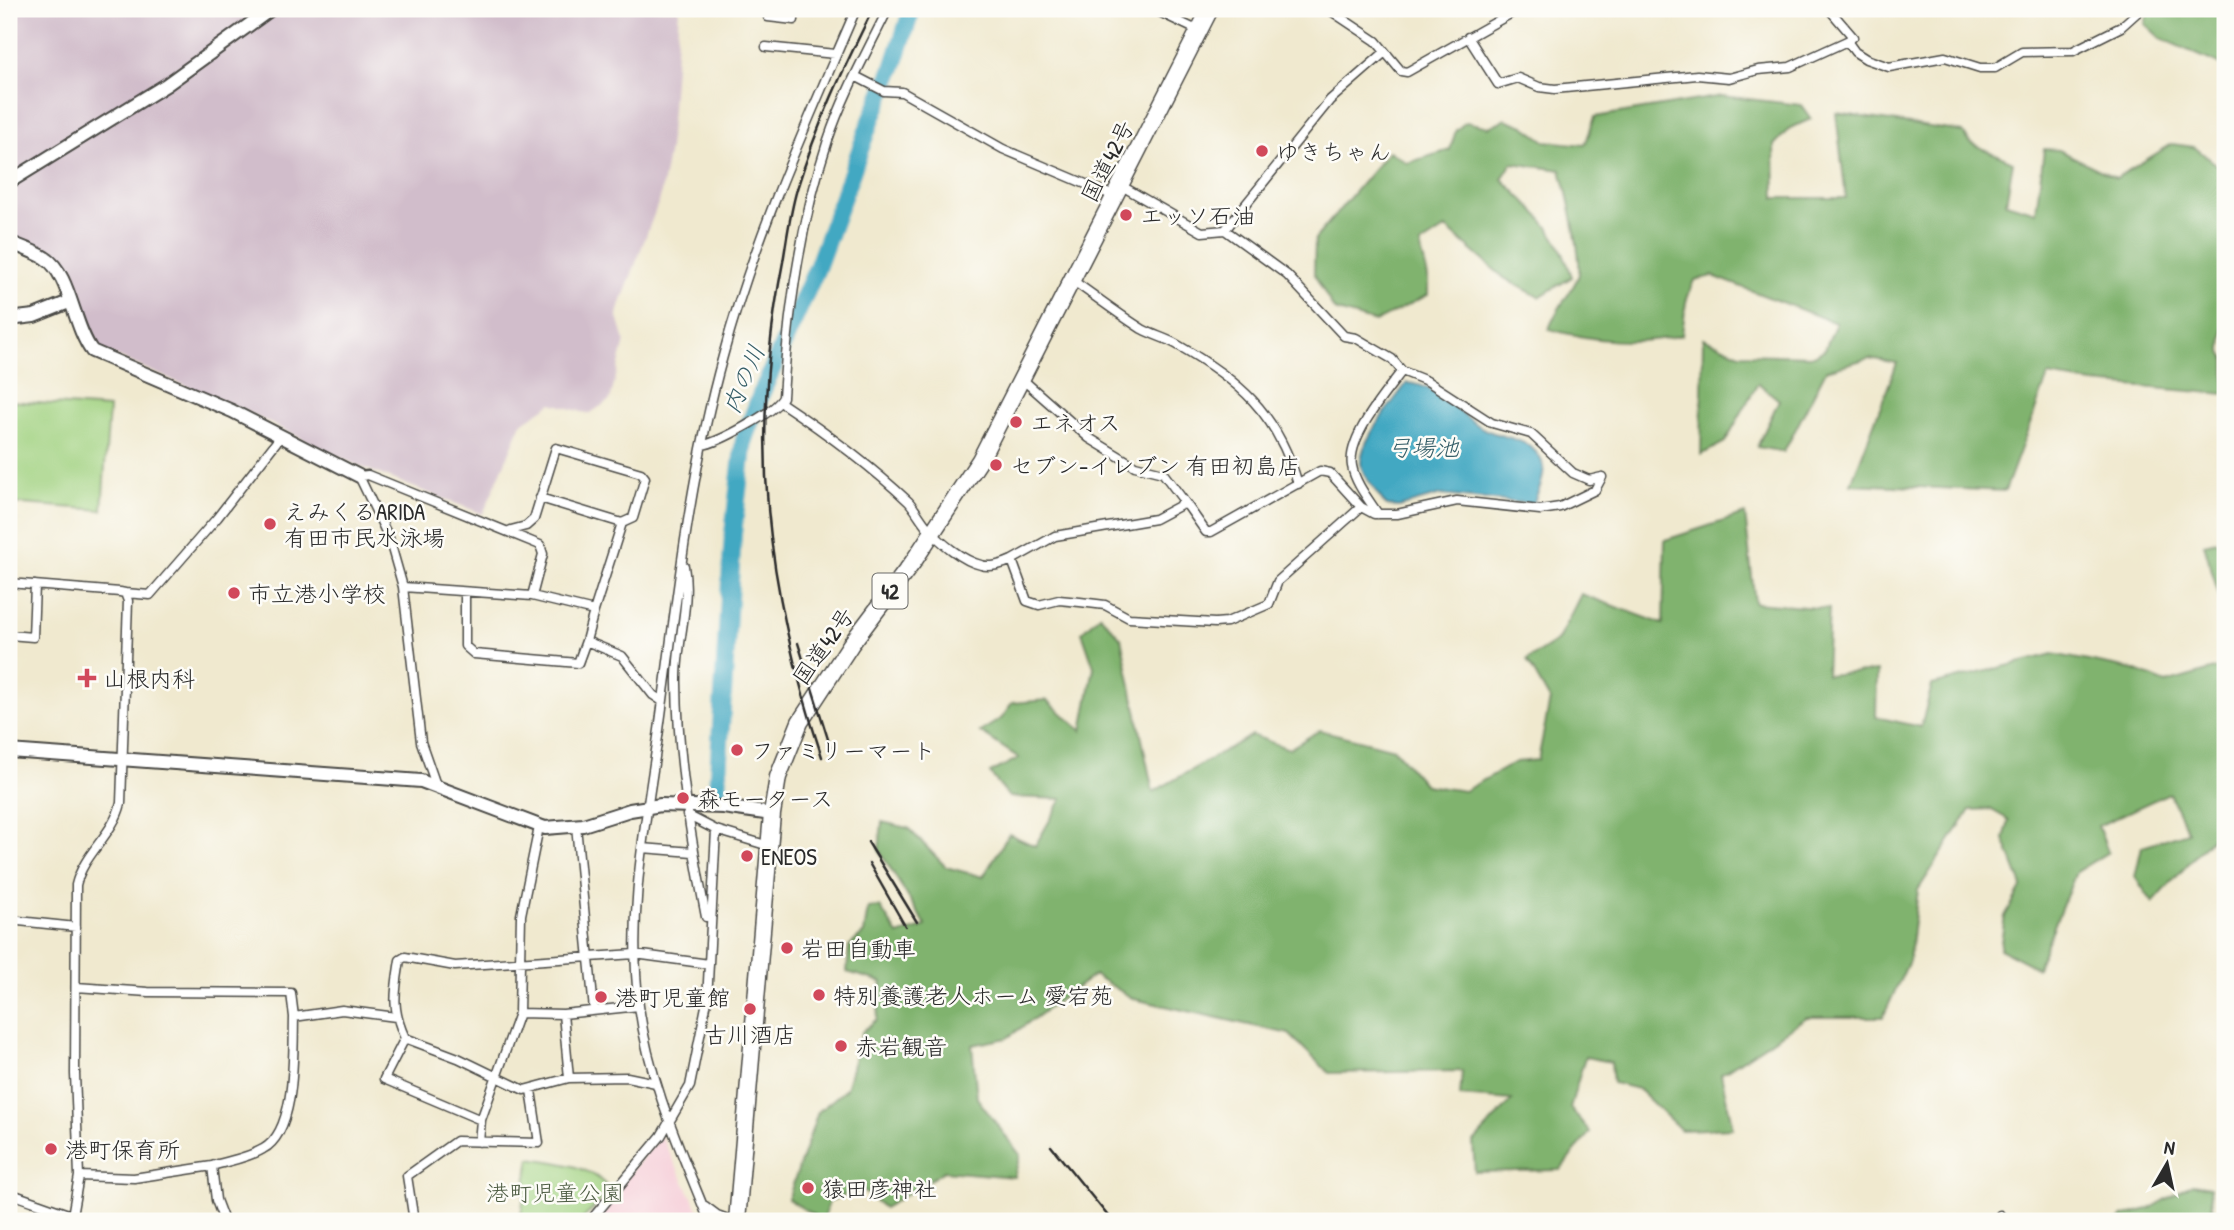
<svg xmlns="http://www.w3.org/2000/svg" width="2234" height="1230" viewBox="0 0 2234 1230" font-family="'Patrick Hand','Klee One',sans-serif">
<style>
.built{fill:#f6cfd9}
.industrial{fill:#d1bdcb}
.green{fill:#a0d180;stroke:#667e56;stroke-width:2}
.forest{fill:#80b36e;stroke:#566f4c;stroke-width:2}
.water{fill:#42a8c2;stroke:#366a76;stroke-width:2}
.lines{fill:none;stroke-linecap:round;stroke-linejoin:round}
.river{stroke:#42a8c2;stroke-width:18}
.street-casing{stroke:#494844;stroke-width:11}
.secondary-casing{stroke:#494844;stroke-width:16}
.highway-casing{stroke:#494844;stroke-width:19}
.street{stroke:#fff;stroke-width:8}
.secondary{stroke:#fff;stroke-width:12}
.highway{stroke:#fff;stroke-width:16}
.rail{stroke:#2b2b2b;stroke-width:2.5}
.poi-dot{fill:#d1495b;stroke:#fdfcf7;stroke-width:2.5}
.labels{text-anchor:middle;dominant-baseline:central;stroke-width:5;stroke-linejoin:round;paint-order:stroke}
.shield{fill:#fdfcf7;stroke:#6a6a68;stroke-width:2}
.shield-label{font-size:21px;font-weight:bold;fill:#2b2b2b}
.poi-label{font-size:23px;fill:#2b2b2b;stroke:#fdfcf7;text-anchor:start}
.street-label{font-size:23px;fill:#2b2b2b;stroke:#fdfcf7}
.park-label{font-size:23px;fill:#4e5d44;stroke:#fdfcf7}
.water-label{font-size:24px;font-style:italic;fill:#345d67;stroke:#fdfcf7}
</style>
<rect width="100%" height="100%" fill="#fdfcf7"/>
<filter id="ink" filterUnits="userSpaceOnUse"><feTurbulence type="fractalNoise" baseFrequency=".0143" numOctaves="2"/><feDisplacementMap in="SourceGraphic" scale="14" xChannelSelector="R" yChannelSelector="G"/><feConvolveMatrix kernelMatrix="1 2 1 2 8 2 1 2 1" color-interpolation-filters="sRGB"/></filter>
<filter id="wash" filterUnits="userSpaceOnUse"><feTurbulence type="fractalNoise" baseFrequency=".00686" numOctaves="4" result="noise"/><feDisplacementMap in="SourceGraphic" scale="28" xChannelSelector="R" yChannelSelector="G"/><feGaussianBlur stdDeviation="1.57" result="paint"/><feColorMatrix in="noise" values="0 0 0 0 0 0 0 0 0 0 0 0 0 0 0 0 0 1.4 0 .05"/><feComposite in="paint" operator="in"/></filter>
<g filter="url(#wash)">
<rect width="100%" height="100%" fill="#f0e9cf"/>
<!-- built -->
<path class="built" d="M661,1136L704,1221H590Z"/>
<!-- industrial -->
<path class="industrial" d="M9,9H679L669,149L660,198L617,314L625,341L610,400L589,414L552,403L522,423L483,514L356,465L243,410L101,350L90,332L61,263L43,248L9,237Z"/>
<!-- green -->
<path class="green" d="M9,401L109,408L102,510L9,503Z
M530,1158C559,1163 594,1165 610,1191L581,1221H520Z"/>
<!-- forest -->
<path class="forest" d="M2149,9H2225V67L2160,38L2145,24Z
M1722,96L1801,105L1811,119L1790,128L1774,145L1775,198H1846L1836,113L1963,132L1970,143L2013,162L2006,203L2036,212L2044,149L2059,150L2116,178L2172,144L2194,147L2225,171V301L2222,352L2225,358V394L2093,383L2048,376L2005,491L1851,484L1897,363L1869,358L1826,370L1784,452L1757,447L1779,400L1758,383L1725,442L1701,455L1703,338L1740,354L1814,356L1825,349L1836,323L1713,276L1694,280L1686,302L1682,335C1636,346 1593,341 1549,329C1557,306 1570,296 1578,277C1584,263 1566,188 1561,170L1512,163L1502,179C1536,213 1557,228 1572,277L1539,297L1504,278L1446,228L1420,245L1428,277V295L1375,322L1334,310L1314,274L1315,239L1389,151L1407,163L1450,150L1456,130L1466,122L1489,127L1505,119L1524,126L1545,141L1585,145L1595,117Z
M1745,514L1755,603L1829,609L1826,675L1877,671L1876,717L1921,727L1932,685L2053,654L2134,670L2166,683L2225,666V823L2153,903L2135,877L2142,846L2188,832L2169,793L2098,826L2108,852L2076,872L2037,968L2000,949L2005,916L2022,886L2004,839L2009,820L1990,809L1970,810L1918,890L1909,961L1883,1017H1807L1721,1074L1733,1128L1681,1130L1638,1089L1613,1083L1611,1062L1585,1057L1570,1108L1590,1132L1560,1170L1475,1172L1473,1143L1512,1100L1460,1096L1462,1071L1329,1073L1289,1034L1134,999L1094,975L1007,1038L972,1045L977,1098L1020,1155L1014,1177L944,1171L884,1208L861,1189L829,1201L823,1221L788,1199L818,1112L846,1089L862,1032L877,1019L882,982L847,972L849,946L864,933L868,908L880,907L898,935L926,926L879,850L882,822L908,828L946,867L983,877L1009,834L1035,846L1062,799L1009,797L990,773L1019,758L980,732L1002,718L1012,703L1047,700L1082,731L1094,667L1082,632L1100,615L1121,638L1153,792L1252,735L1289,749L1320,730L1394,749L1425,785L1464,791L1516,762L1538,760L1550,700L1527,660L1558,640L1581,594L1663,624L1665,540Z
M2225,539V616L2204,544Z
M2193,1184L2210,1187L2213,1213L2225,1221H2119L2122,1217L2151,1208Z"/>
<!-- water -->
<path class="water" d="M1407,383C1438,384 1460,417 1486,430C1506,439 1532,438 1542,462C1547,474 1538,492 1533,504L1441,495L1399,507L1386,506C1379,494 1367,482 1362,469C1354,446 1394,401 1407,383Z"/>
<g class="lines">
<!-- river -->
<path class="river" d="M717,790L733,534L744,439L761,394L817,268L868,128L893,68L912,9"/>
</g>
</g>
<g filter="url(#ink)">
<g class="lines">
<!-- street casing -->
<g class="street-casing">
<path id="street" d="M1153,9L1199,31
M1328,9L1376,41L1401,71L1407,72L1519,9
M768,17L794,20V9
M1468,37L1498,84L1518,78L1539,87L1555,89L1697,75L1729,78L1758,70L1790,67L1847,41L1853,37L1829,9
M1847,41L1855,52L1866,59L1889,67L1945,57L1980,68H1995L2022,52L2073,51L2121,27L2141,9
M766,47L835,54
M855,76L884,91L902,92L1003,149L1114,196
M1120,185L1202,232L1225,230L1330,100L1385,52
M1225,230L1287,275L1344,336L1356,338L1392,359L1402,371L1427,381L1492,423L1531,434L1573,473L1589,480L1602,477
M1072,280C1095,296 1118,314 1142,329C1153,335 1165,338 1176,344C1239,380 1277,412 1298,484
M1022,379L1089,438L1135,466L1163,473L1187,505
M780,402C825,432 870,465 909,502C916,510 921,520 928,528C940,542 963,561 981,565C990,568 1004,564 1012,560L1027,601L1039,605L1059,600L1080,602L1105,605L1129,618L1215,623L1227,622L1269,604L1278,581L1361,507L1374,514H1397L1457,501L1540,510L1560,507L1595,490L1602,477
M702,445C718,443 776,412 783,397C788,309 800,224 828,140C843,95 867,52 888,9
M359,476L368,475L540,545L543,554L532,596L594,611L586,641L622,656L653,695L662,701
M359,476L389,538L403,587L421,742L436,785
M540,498L622,523
M1378,514C1369,500 1355,483 1352,466C1347,438 1385,393 1402,371
M511,530L526,526L534,519L556,448L641,473L645,478L633,518L622,523L594,611
M1012,560L1055,536L1155,519L1183,504L1187,505L1206,532H1211L1320,471L1330,473L1361,507
M684,566C691,605 676,643 677,683C678,762 691,839 706,917
M9,583L120,592L125,593L128,601L121,803C114,834 83,854 76,885L75,1074L79,1176L134,1178L212,1166
M403,587L532,596
M465,592V646L474,654L578,663L586,641
M125,593L150,595L217,518L281,436
M9,635L33,637L35,585
M687,815L716,830L769,846
M576,826L594,1010
M642,848L693,852
M9,920L76,927
M76,987L148,992L291,993L294,1017L342,1010L396,1017
M519,1013L563,1014L639,1006
M563,1014L569,1078
M405,1038L384,1079L481,1120
M656,1083L627,1077L569,1078L524,1090L458,1058L405,1038C391,1008 395,992 400,960L405,957L455,966L635,954L709,964
M479,1142L481,1120L519,1013L521,915L539,827
M9,1193L88,1221
M705,1206L717,1215L733,1221
M72,1216L79,1176
M224,1221L216,1200L212,1166C228,1161 248,1158 263,1149C297,1131 293,1051 294,1017
M414,1221L407,1176L456,1141L539,1143L531,1090
M590,1221L661,1136L690,1086L707,1001L716,830
M709,1221C681,1151 649,1082 639,1006C627,913 646,821 659,730C676,605 689,478 723,356C755,236 807,123 856,9
M935,1221H958
M1998,1221L2000,1215"/>
</g>
<!-- secondary casing -->
<g class="secondary-casing">
<path id="secondary" d="M9,182L166,85L271,9
M9,242C20,247 34,251 45,258C70,273 73,326 92,351L232,411L359,476
M9,319L34,316L69,302
M9,751L421,781L545,828L583,825L630,810L661,805L723,807L772,814"/>
</g>
<!-- highway casing -->
<g class="highway-casing">
<path id="highway" d="M737,1221L772,814L778,777L800,722L851,644L913,562L980,460L1210,9"/>
</g>
<!-- street -->
<use href="#street" class="street"/>
<!-- secondary -->
<use href="#secondary" class="secondary"/>
<!-- highway -->
<use href="#highway" class="highway"/>
<!-- rail -->
<path class="rail" d="M798,643L832,752
M822,757C766,588 748,439 783,262C787,238 790,213 797,189C816,127 844,67 873,9
M868,842L917,922
M869,863L905,926
M1051,1146L1112,1221"/>
</g>
</g>
<!-- markers -->
<g class="poi-dot">
<circle cx="1262" cy="151" r="7"/>
<circle cx="1126" cy="215" r="7"/>
<circle cx="1016" cy="422" r="7"/>
<circle cx="996" cy="465" r="7"/>
<circle cx="270" cy="524" r="7"/>
<circle cx="234" cy="593" r="7"/>
<path d="M83.5 667.5h7v7h7v7h-7v7h-7v-7h-7v-7h7z"/>
<circle cx="737" cy="750" r="7"/>
<circle cx="683" cy="798" r="7"/>
<circle cx="747" cy="856" r="7"/>
<circle cx="787" cy="948" r="7"/>
<circle cx="819" cy="995" r="7"/>
<circle cx="601" cy="997" r="7"/>
<circle cx="750" cy="1009" r="7"/>
<circle cx="841" cy="1046" r="7"/>
<circle cx="51" cy="1149" r="7"/>
<circle cx="808" cy="1188" r="7"/>
</g>
<g class="labels">
<!-- shield labels -->
<rect class="shield" x="872.5" y="573.5" width="35" height="35" rx="5"/>
<g class="shield-label">
<text x="890" y="591">42</text>
</g>
<!-- poi labels -->
<g class="poi-label">
<text x="1276" y="151">ゆきちゃん</text>
<text x="1140" y="215">エッソ石油</text>
<text x="1030" y="422">エネオス</text>
<text x="1010" y="465">セブン-イレブン 有田初島店</text>
<text x="284" y="511">えみくるARIDA<tspan x="284" dy="26">有田市民水泳場</tspan></text>
<text x="248" y="593">市立港小学校</text>
<text x="103" y="678">山根内科</text>
<text x="751" y="750">ファミリーマート</text>
<text x="697" y="798">森モータース</text>
<text x="761" y="856">ENEOS</text>
<text x="801" y="948">岩田自動車</text>
<text x="833" y="995">特別養護老人ホーム 愛宕苑</text>
<text x="615" y="997">港町児童館</text>
<text x="750" y="1034" text-anchor="middle">古川酒店</text>
<text x="855" y="1046">赤岩観音</text>
<text x="65" y="1149">港町保育所</text>
<text x="822" y="1188">猿田彦神社</text>
</g>
<!-- street labels -->
<g class="street-label">
<text transform="translate(1107 161) rotate(-63)">国道42号</text>
<text transform="translate(823 646) rotate(-55)">国道42号</text>
</g>
<!-- park labels -->
<g class="park-label">
<text x="555" y="1192">港町児童公園</text>
</g>
<!-- water labels -->
<g class="water-label">
<text transform="translate(743 379) rotate(-67)">内の川</text>
<text x="1423" y="447">弓場池</text>
</g>
</g>
<!-- margin -->
<rect width="2234" height="1230" fill="none" stroke="#fdfcf7" stroke-width="35"/>
<!-- north arrow -->
<g transform="translate(2167 1164) rotate(9)" stroke="#fdfcf7" stroke-width="5" paint-order="stroke">
<path d="M0-5L12 26L0 18L-12 26Z" fill="#2b2b2b"/>
<text y="-10" font-size="19" font-weight="bold" text-anchor="middle" fill="#2b2b2b">N</text>
</g>
</svg>
